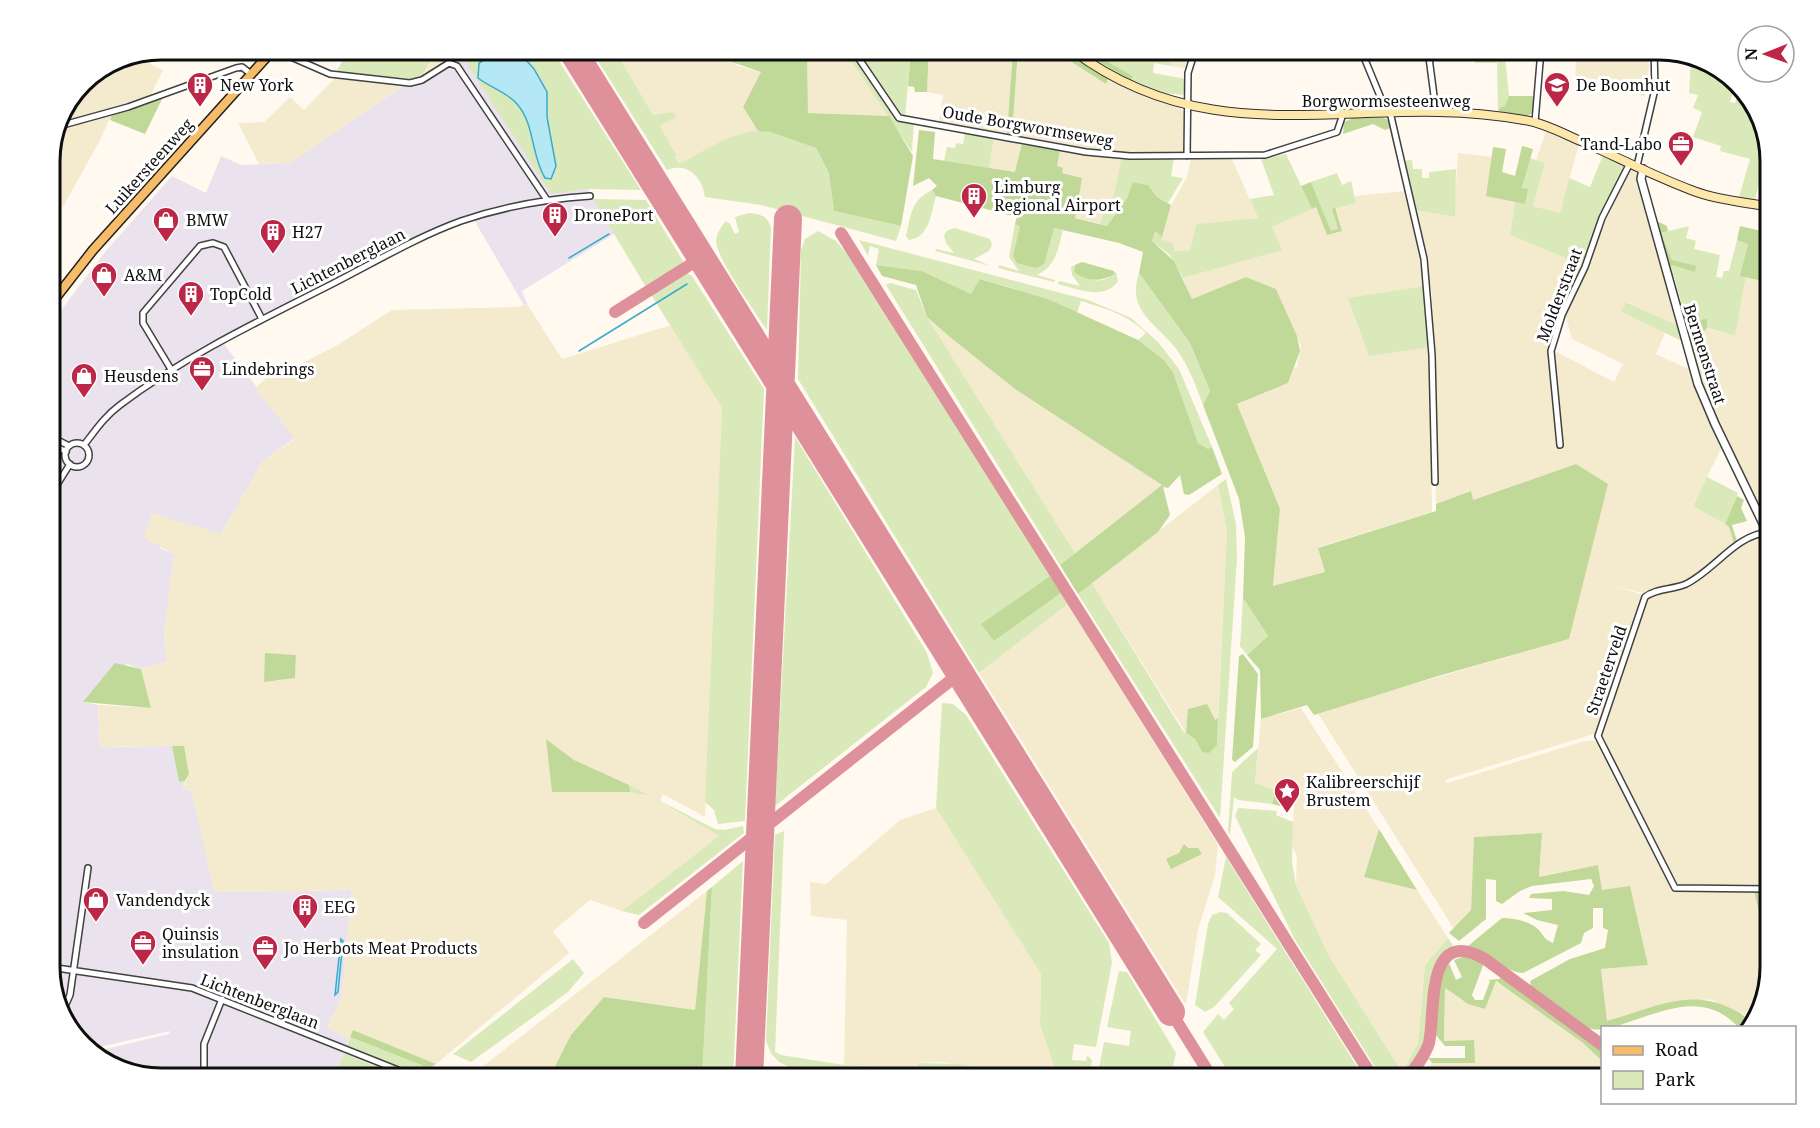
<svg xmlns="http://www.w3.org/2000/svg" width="1820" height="1128" viewBox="0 0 1820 1128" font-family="'Noto Serif',serif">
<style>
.industrial{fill:#eae2ec}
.farmland{fill:#f4ebcf;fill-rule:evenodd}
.green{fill:#dae9b9}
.forest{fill:#c0d998}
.water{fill:#b4e8f5;stroke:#3caacc;stroke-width:1.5}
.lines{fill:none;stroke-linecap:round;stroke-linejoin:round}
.stream{stroke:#3caacc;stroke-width:1.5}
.taxiway{stroke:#de909b;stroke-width:12}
.runway{stroke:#de909b;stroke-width:28}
.minor-casing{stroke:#414141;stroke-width:8}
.tertiary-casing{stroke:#414141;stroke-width:10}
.secondary-casing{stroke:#303030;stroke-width:10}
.primary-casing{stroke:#1f1f1f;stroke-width:11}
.minor{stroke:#fff;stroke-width:5}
.tertiary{stroke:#fff;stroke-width:7}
.secondary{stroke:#fee7ab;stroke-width:8}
.primary{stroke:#f7bc67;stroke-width:8}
.labels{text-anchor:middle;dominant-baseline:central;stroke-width:6;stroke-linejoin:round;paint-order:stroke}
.poi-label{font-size:16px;fill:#0e0e0e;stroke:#fff;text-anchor:start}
.street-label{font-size:16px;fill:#0e0e0e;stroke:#fff}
.rim{fill:none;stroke:#0e0e0e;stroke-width:3}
</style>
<rect width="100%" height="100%" fill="#fff9ef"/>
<!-- industrial -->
<path class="industrial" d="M464,58L551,193L588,189L614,234L522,291L527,304L524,305L474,220L434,234L224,344L295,438L263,461L221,534L159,548L174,554L164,636L167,662L141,669L127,664L83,702L98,705L100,747L172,746L179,782L185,781L183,789L192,791L215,892L352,890L342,998L327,1027L349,1039L335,1076L340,1078H208L207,1046L203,1042L201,1078H161L105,1063L93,1052L169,1034L170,1031L90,1049L65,1023L50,974V325L105,252L172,176L206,193L221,156L241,165L290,163L406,84L418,85Z"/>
<!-- farmland -->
<path class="farmland" d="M437,50H468L423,76Z
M615,50H741L736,52L735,65L761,72L743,107L758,131L734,137L679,164L675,156L677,154L660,126L675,117L673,113L653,115Z
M807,50H844L889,116L808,113Z
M929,50H1014L1007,134L939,122L943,95L927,92Z
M1018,50H1053L1106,84L1108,79L1145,97L1179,108L1185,113L1184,151L1180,154L1116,153L1012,135Z
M1150,50H1196L1189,59L1187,69L1171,66V51Z
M1577,50H1647L1649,66L1645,97L1600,80L1575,76Z
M147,52L143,61L163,70L149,99L64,123L82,82L119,58Z
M335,78L406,84L290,163L259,164L238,123L264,122L290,97L304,110Z
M113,112L98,144L50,230V154L62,126Z
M1547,129L1579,144L1560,213L1533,206L1545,163L1536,160Z
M994,137L1022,143L1016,172L989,168Z
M1060,150L1121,159L1111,209L1105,208L1100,224L1074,217L1062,173L1057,167Z
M1458,153L1492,157L1486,195L1515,202L1510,235L1584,266L1566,304L1553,350L1614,382L1623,364L1572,339L1565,314L1629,169H1634L1637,174L1677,325L1627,302L1621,312L1665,333L1656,354L1690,370L1722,447L1693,505L1729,527L1734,544L1701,572L1677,585L1647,594L1610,585L1644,595L1597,733L1445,780L1447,783L1584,741H1598L1674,889L1754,891L1770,968L1752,1026L1747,1016L1710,999L1607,1021L1601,969L1648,965L1630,887L1602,890L1598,865L1539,877L1542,833L1474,837L1471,910L1454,929L1317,712L1569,639L1576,464L1473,500L1470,491L1436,504L1432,294L1415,210L1454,217Z
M1191,159H1232L1258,218L1196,224L1190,250L1174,251L1161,240L1168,211L1187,177Z
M1405,191L1425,286L1348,299L1430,347L1432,512L1319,547L1325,572L1273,587L1280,509L1237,404L1288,383L1294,368L1297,367L1301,346L1276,289L1246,277L1192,299L1183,278L1281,250L1272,227L1316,207L1327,235L1342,230L1335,207L1356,203L1355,196Z
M1770,250V529L1712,410L1690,347V332L1700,336L1707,328L1735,336L1746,277L1763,280Z
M527,304L562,359L671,325L722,408L705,817L663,794L661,798V802L719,836L622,911L590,900L553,931L569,953L436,1064L353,1030L349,1039L327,1027L342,998L352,890L214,892L192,791L183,789L189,774L184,746L100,747L98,705L151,708L141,669L167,662L164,636L174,554L144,538L152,513L221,534L263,461L295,439L255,388L286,360L290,368L299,365L339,344L392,310L517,307ZM296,655L295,678L275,681ZM547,740L574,760L651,796L634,792H583Z
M927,317L1015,389L1162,485L1075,553Z
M1218,485L1227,530L1218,718L1215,721L1209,710L1193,707L1188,710L1186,733L1092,583Z
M1754,537H1761L1770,547V888L1678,886L1600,734L1645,601L1649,596L1684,586L1709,572Z
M1068,604L1218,845L1215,876L1198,929L1186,1005L979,673Z
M1301,708L1379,829L1364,877L1417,890L1448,938L1425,965L1418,1043L1402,1072L1329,956L1296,885L1297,856L1292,846L1294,804L1279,791L1255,783L1261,719Z
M936,808L1041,974L1040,1025L1058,1078H1037L940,1062L919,1063L917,1069L844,1065L847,920L811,916L810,882L826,884L900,820Z
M707,891L695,1010L604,997L571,1035L549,1078H496L477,1071Z
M1495,981L1583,1043L1602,1061V1078H1421L1432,1063H1474V1040L1444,1041L1445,988L1461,1000L1485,1009Z"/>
<!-- green -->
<path class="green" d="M349,50H437L422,76L415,79L336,72Z
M468,50H552L641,190L588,189L551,194L460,53Z
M591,50H615L653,115L673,112L676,117L660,126L677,155L675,156L679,164C703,152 730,133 757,131C776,129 798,142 816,148L829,173L834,211L901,226L896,241L761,205L705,197C702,177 688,162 667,170Z
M844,50H849L854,55L899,121L914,122L912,152Z
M855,50H911L905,117L900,116Z
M1087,50L1171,51V66L1154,63L1153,73L1186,79L1183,95L1165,93L1131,81L1133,76Z
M1472,50H1507L1508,57H1505L1509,96L1505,107L1498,109L1497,63H1475Z
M1691,58L1715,65L1735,84L1730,102L1735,103L1740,89C1759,109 1770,139 1770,167L1763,165L1755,200L1739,197L1750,159L1720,151L1721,146L1693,137L1702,112L1693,108L1698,95L1689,93Z
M965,132L994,137L989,168L944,161L947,147L955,148L956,143L963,144Z
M1286,154L1312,209L1272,227L1282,250L1183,278L1170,255L1152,241L1155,231L1162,237V240L1173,243L1174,251L1190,250L1196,224L1258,218L1250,199L1274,195L1261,159Z
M1603,155L1627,166L1584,266L1510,235L1515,202L1525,203L1522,188L1530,158L1545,163L1533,206L1560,213L1569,178L1590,187Z
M1121,159H1174L1171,176L1183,178L1168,203L1157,197L1148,185L1133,182L1127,198L1107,226L1100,224L1105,207L1111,209Z
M1412,160L1413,169H1422V178H1429V172L1456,169L1455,217L1415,210L1402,161Z
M1337,173L1342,185L1351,181L1356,203L1332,209L1338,229L1331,231L1311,182Z
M932,190L936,196C931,213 930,237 909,240L906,236C911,215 911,200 932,190Z
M593,199L646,200L683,261V265L646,287Z
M749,213C760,214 768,216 771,228L767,330C756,313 717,259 716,242C716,234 721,227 726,221L730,224L735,234L739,232L735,217Z
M1015,224L1021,225L1013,256L1054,228L1063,230C1058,249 1056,266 1037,275L1055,280L1054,282L998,268L999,265L1019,271L1009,257Z
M1689,226L1686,238L1696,241L1694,249L1720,255L1716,277L1722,278L1724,271H1729L1737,240L1748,244L1741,276L1746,277L1735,336L1705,327L1706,320L1686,322L1674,276H1671L1667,264L1695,272L1672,260L1661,233Z
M955,228L990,239L992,245L989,251L974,259L991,266L935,251L936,249L954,253L946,243L944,235L948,230Z
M818,231L836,241L850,257L1050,576L982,624L994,641L1061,593L1068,604L979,673L798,379L801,250L805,239Z
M859,240L1088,300L1131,318L1158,342L1179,369L1212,447L1208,449L1198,443L1173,372L1164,360L1138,340L1146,333C1129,315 1104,308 1081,301L1077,313L1048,299L981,279L971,294L922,271L876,265L879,249L870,246L868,256Z
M1075,265L1074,272C1090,280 1102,286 1116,272L1118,281C1104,301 1078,289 1058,284L1059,281L1080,286L1072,275L1071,267Z
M685,272L692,276L764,389L745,821L718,824L714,810L705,802L722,408L650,293Z
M1139,273L1190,343L1210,391L1203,405C1196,386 1189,367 1177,350C1157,323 1126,312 1139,273Z
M890,283L916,290L927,317L1075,553L1060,565L886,285Z
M1425,286L1430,347L1369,356L1348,298Z
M1626,302L1677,325L1682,341L1621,312Z
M795,437L927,653L933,673L926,687L775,806Z
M1707,477L1738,493L1725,524L1693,506Z
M1226,479L1236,525L1237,558L1220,818L1078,594L1092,583L1183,731L1195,739L1202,752L1217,745L1227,530L1218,485Z
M1243,598L1268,636L1247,655L1240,646Z
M942,703L953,704L966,715L1109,943L1112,963L1096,1047L1074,1044L1072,1060L1086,1061L1087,1055L1092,1060L1089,1078H1058L1040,1025L1041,974L936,808Z
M1258,748L1255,783L1279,791L1275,794L1272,804L1238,800L1234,797L1230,835L1228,831L1232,772Z
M629,785L715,829L724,830L743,826L744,833L639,915L622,911L719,836L651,796L630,792Z
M1238,808L1277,811L1276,815L1293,822L1292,862L1296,885L1329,956L1402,1072L1418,1043L1425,965L1448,938L1453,946C1415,979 1436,1002 1424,1042C1421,1055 1409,1067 1402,1078H1382L1294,938L1235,816Z
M784,831L775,1052L781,1055L844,1065L917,1069L918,1063L957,1064L1037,1078H875L874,1075L789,1067L779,1062L771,1053L766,1041L775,835Z
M1226,857L1364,1078H1232L1203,1032L1218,1014L1224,1020L1234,1009L1229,1003L1277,949L1218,897Z
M743,861L733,1078H702L712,887Z
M1220,912L1227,913L1261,944L1255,950L1261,955L1214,1007L1205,1012L1195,1005L1208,924L1212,915Z
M573,959L584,973L568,992L471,1062L453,1054Z
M1119,971L1127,972L1176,1053L1170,1078H1097L1104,1042L1129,1046L1131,1031L1107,1027Z
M350,1037L429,1068L420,1072L436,1078H427L347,1046Z
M344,1053L400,1077L405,1078L335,1076Z
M765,1070L828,1078H764Z"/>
<!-- forest -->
<path class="forest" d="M741,50H807L808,113L889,116L913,156L901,226L834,211L829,173L816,148L771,132L758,131L743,107L761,72L732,62L731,57Z
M911,50H929L927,92H915L914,87L908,86Z
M1013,50H1018L1012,135L1007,134Z
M1053,50H1064L1108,79L1106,84Z
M1079,50H1087L1133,76L1131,81Z
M1509,96H1534L1532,113L1528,116L1499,111L1498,109L1505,106Z
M163,97L145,134L110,120L113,112Z
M1384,118L1390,121L1391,128L1385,130L1373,124L1343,134L1344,122L1353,118Z
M919,130L935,132L933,159L1015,172L1022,143L1060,150L1057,166L1063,168L1062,173L1082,178L1075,218L1107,226L1127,198L1133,182L1148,185L1157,197L1171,205L1162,237L1155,231L1152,241L1174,261L1192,299L1246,277L1276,289L1297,336L1300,351L1288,383L1237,404L1280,509L1273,586L1325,572L1318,548L1436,511V504L1471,491L1473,500L1576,464L1608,484L1569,639L1438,676L1314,715L1307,705L1261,719L1260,670L1247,655L1268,636L1243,598L1245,537L1239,499L1203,405L1210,391L1190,343L1139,273L1143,252L1119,243L1054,228L1044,264L1036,268L1017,263L1013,256L1020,226L1015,224L1017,217L936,196L932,190L937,186L929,178L913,186Z
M1522,146L1533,149L1522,188L1528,189L1525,204L1486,196L1493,147L1506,149L1502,172L1515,176Z
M1311,182L1331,231L1338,229L1332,209L1335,207L1342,231L1327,235L1316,207L1312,209L1301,186Z
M1659,222L1667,226L1668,231L1661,233L1672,260L1696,266L1695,272L1667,264L1655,223Z
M1740,226L1770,233V250L1763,281L1740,276L1748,244L1737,240Z
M1082,262L1114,271L1115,274C1101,282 1087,282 1074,272L1075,265Z
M876,265L922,271L971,294L980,279L1048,299L1138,340L1164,360L1173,372L1198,443L1208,449L1212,447L1222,474L1189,495L1184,494L1180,475L1168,488L1163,487L1170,515L1158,532L1078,594L1060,565L1162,485L1015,389L950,337L927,317L916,285L882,276Z
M1671,276H1673L1686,322L1707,319V328L1700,336L1690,333L1693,347H1690Z
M1737,496L1744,500L1741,508L1747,521L1732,525L1737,541L1734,544L1729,527L1725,524Z
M1050,576L1061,593L994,641L981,624Z
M265,653L296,655L295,678L264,682Z
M1243,654L1258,674L1253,747L1235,762L1232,760L1239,656Z
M115,663L141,669L151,708L83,702Z
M1207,704L1215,720L1218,718L1217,745L1209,753L1202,752L1195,739L1186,733L1188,709Z
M546,739L574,760L629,785L630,792H552Z
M172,746H184L189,774L185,781L179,782Z
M1279,791L1290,796L1294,804L1287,808L1272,804L1275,794Z
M1379,829L1417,890L1364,877Z
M1542,833L1539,877L1598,865L1602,890L1630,886L1648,965L1601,969L1607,1021C1648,1010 1686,988 1728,1007C1739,1012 1746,1015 1752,1026L1738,1027C1704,990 1663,1011 1623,1024C1612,1027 1602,1031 1592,1029C1575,1025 1547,998 1531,987L1530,981L1570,959L1605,948L1608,930L1603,928V908H1593V928L1584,933L1581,943L1523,973C1502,972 1489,951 1468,946L1502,918C1513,918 1530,921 1539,930C1544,936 1545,940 1553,943L1558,925L1537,920L1523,913L1552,910V899L1529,898L1531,894L1563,891L1589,895L1594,886L1591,879L1532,886L1520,891L1502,904L1496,901V880L1486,879V919L1459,941L1449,933L1471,910L1474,837Z
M1184,844L1188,848H1198L1202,854L1171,869L1166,859L1179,853Z
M712,887L702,1078H549L571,1035L604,997L695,1010L707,891Z
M1754,891H1770V960Z
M1465,956L1473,957L1484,963L1472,995L1475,1000H1483L1490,981L1488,980L1499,979L1501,976L1602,1050V1061L1583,1043L1496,981L1485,1009L1468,1004L1445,988L1444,1041L1474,1040L1475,1063H1432L1428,1058H1465V1046H1445L1435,1034L1438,983L1440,973L1449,963L1456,980L1462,977L1454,960Z
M353,1030L436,1064L429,1068L350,1037Z"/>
<!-- water -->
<path class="water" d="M501,50H517L534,69L547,92V117L556,166L551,179L545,178C531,156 535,124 517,104C507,92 491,88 478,78L479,63Z
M341,939L343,941L338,992L335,995Z"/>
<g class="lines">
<!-- stream -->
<path class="stream" d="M569,258L609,234
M579,351L687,284"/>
<!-- taxiway -->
<path class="taxiway" d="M841,233L1373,1078
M615,312L701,258
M644,923L960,673
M1171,1012L1212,1078
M1407,1078C1415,1068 1425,1056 1429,1043C1436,1013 1424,924 1485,959L1602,1045"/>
<!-- runway -->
<path class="runway" d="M572,50L1171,1012
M749,1078L788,219"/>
<!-- minor casing -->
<g class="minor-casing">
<path id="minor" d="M275,50L330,74L410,83L422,80L449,63L457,66L547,200
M853,50L899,118L1086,152L1130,156L1265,155L1337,132L1343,114
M1361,50L1387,113
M1428,50L1436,111
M1390,112L1424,259L1432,355L1435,482
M1535,122L1541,50
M63,125L128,107L236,68L242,67L251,74
M1187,156L1188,73L1193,57L1201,50
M1637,166L1655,89L1654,50
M172,371L143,323V313L200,246L213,243L224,247L262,319
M50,436L69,446
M50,442L66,452
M65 455a12 12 0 1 1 24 0a12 12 0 1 1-24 0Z
M84,445C95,431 105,416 120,405C185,356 261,320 334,283C375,262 417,237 461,221C502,207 546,199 590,196
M1560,445L1551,351L1562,315L1585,267L1602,218L1630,163
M50,496L70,464
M1769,532C1735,535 1716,569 1686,584C1673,590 1656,588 1645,597L1598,736L1675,888L1770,889
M50,967L192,988L418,1078
M60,1008L66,1004L70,995L88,868
M204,1078V1044L222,999"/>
</g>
<!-- tertiary casing -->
<g class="tertiary-casing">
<path id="tertiary" d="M1643,169L1641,179L1698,384L1715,424L1770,538"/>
</g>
<!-- secondary casing -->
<g class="secondary-casing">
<path id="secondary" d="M256,50L266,57
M1072,50C1218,160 1362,90 1524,120C1544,123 1564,134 1583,142C1619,158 1654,176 1691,190C1716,200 1744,202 1770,207"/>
</g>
<!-- primary casing -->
<g class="primary-casing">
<path id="primary" d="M50,305L93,250L273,50"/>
</g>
<!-- minor -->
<use href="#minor" class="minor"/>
<!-- tertiary -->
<use href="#tertiary" class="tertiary"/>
<!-- secondary -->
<use href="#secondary" class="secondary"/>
<!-- primary -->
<use href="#primary" class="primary"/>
</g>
<!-- icons -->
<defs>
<g id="building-pin" transform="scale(1.35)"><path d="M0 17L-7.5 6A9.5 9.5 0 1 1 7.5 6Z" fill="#bd2747" stroke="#fff"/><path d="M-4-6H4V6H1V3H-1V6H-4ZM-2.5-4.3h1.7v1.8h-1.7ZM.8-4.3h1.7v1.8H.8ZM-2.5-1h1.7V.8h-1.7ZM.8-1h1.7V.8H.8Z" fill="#fff"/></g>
<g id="school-pin" transform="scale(1.35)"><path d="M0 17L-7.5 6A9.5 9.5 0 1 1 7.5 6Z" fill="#bd2747" stroke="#fff"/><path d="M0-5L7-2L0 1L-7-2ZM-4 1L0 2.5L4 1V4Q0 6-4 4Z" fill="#fff"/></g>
<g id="office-pin" transform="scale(1.35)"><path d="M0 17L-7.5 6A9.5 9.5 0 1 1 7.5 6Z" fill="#bd2747" stroke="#fff"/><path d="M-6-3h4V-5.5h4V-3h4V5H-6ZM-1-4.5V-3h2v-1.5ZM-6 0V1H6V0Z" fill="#fff"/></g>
<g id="shop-pin" transform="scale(1.35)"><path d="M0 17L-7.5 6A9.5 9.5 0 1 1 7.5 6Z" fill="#bd2747" stroke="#fff"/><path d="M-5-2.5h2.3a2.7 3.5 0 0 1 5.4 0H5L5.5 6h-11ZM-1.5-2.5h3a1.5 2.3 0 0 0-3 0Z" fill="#fff"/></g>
<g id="sight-pin" transform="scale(1.35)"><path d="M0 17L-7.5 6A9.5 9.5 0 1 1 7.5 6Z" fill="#bd2747" stroke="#fff"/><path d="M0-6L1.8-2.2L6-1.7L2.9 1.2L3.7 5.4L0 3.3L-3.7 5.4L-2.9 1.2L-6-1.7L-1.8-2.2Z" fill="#fff"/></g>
</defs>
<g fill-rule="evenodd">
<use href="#building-pin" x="200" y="85"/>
<use href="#school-pin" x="1557" y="85"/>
<use href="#office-pin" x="1681" y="144"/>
<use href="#building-pin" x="974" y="196"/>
<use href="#building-pin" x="555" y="215"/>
<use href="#shop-pin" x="166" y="220"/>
<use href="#building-pin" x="273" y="232"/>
<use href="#shop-pin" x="104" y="275"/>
<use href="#building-pin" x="191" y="294"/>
<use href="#office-pin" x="202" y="369"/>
<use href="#shop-pin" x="84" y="376"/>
<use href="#sight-pin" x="1287" y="791"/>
<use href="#shop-pin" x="96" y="900"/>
<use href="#building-pin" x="305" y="907"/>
<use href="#office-pin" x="143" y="943"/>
<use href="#office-pin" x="265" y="948"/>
</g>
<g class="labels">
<!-- poi labels -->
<g class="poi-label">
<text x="220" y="85">New York</text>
<text x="1576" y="85">De Boomhut</text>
<text x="1662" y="144" text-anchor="end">Tand-Labo</text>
<text x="994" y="187">Limburg<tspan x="994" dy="18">Regional Airport</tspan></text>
<text x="574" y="215">DronePort</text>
<text x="186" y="220">BMW</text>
<text x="292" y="232">H27</text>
<text x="124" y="275">A&amp;M</text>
<text x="210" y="294">TopCold</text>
<text x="222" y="369">Lindebrings</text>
<text x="104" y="376">Heusdens</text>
<text x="1306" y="782">Kalibreerschijf<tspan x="1306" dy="18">Brustem</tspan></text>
<text x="116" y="900">Vandendyck</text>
<text x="324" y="907">EEG</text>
<text x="162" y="934">Quinsis<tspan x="162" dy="18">insulation</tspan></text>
<text x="284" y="948">Jo Herbots Meat Products</text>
</g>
<!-- street labels -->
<g class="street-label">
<text x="1386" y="101">Borgwormsesteenweg</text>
<text transform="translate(1028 126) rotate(10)">Oude Borgwormseweg</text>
<text transform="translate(149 166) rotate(-48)">Luikersteenweg</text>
<text transform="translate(348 261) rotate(-27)">Lichtenberglaan</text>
<text transform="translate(1559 295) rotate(-69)">Molderstraat</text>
<text transform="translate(1705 354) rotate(72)">Bermenstraat</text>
<text transform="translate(1606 670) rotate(-71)">Straeterveld</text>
<text transform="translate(260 1001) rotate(21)">Lichtenberglaan</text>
</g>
</g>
<!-- crop -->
<path d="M0 0H1820V1128H0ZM161 60H1659A101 101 0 0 1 1760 161V967A101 101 0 0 1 1659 1068H161A101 101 0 0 1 60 967V161A101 101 0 0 1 161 60Z" fill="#fff" fill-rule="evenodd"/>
<path class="rim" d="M161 60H1659A101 101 0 0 1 1760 161V967A101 101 0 0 1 1659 1068H161A101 101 0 0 1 60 967V161A101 101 0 0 1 161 60Z"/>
<!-- legend -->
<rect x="1601" y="1026" width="195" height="78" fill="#ffffff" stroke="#9f9f9f" stroke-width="1.5"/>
<rect x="1613" y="1046" width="30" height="9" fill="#f7bc67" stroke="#9f9f9f" stroke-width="1.5"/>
<text x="1655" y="1056" font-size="18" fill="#0e0e0e">Road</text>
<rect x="1613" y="1071" width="30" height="18" fill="#dae9b9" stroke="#9f9f9f" stroke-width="1.5"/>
<text x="1655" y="1086" font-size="18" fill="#0e0e0e">Park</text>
<!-- north arrow -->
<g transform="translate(1766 54) rotate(269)"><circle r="28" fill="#ffffff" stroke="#9f9f9f" stroke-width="1.5"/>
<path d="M0-4.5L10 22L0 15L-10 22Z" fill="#bd2747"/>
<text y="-9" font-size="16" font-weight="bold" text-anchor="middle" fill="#0e0e0e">N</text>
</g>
</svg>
